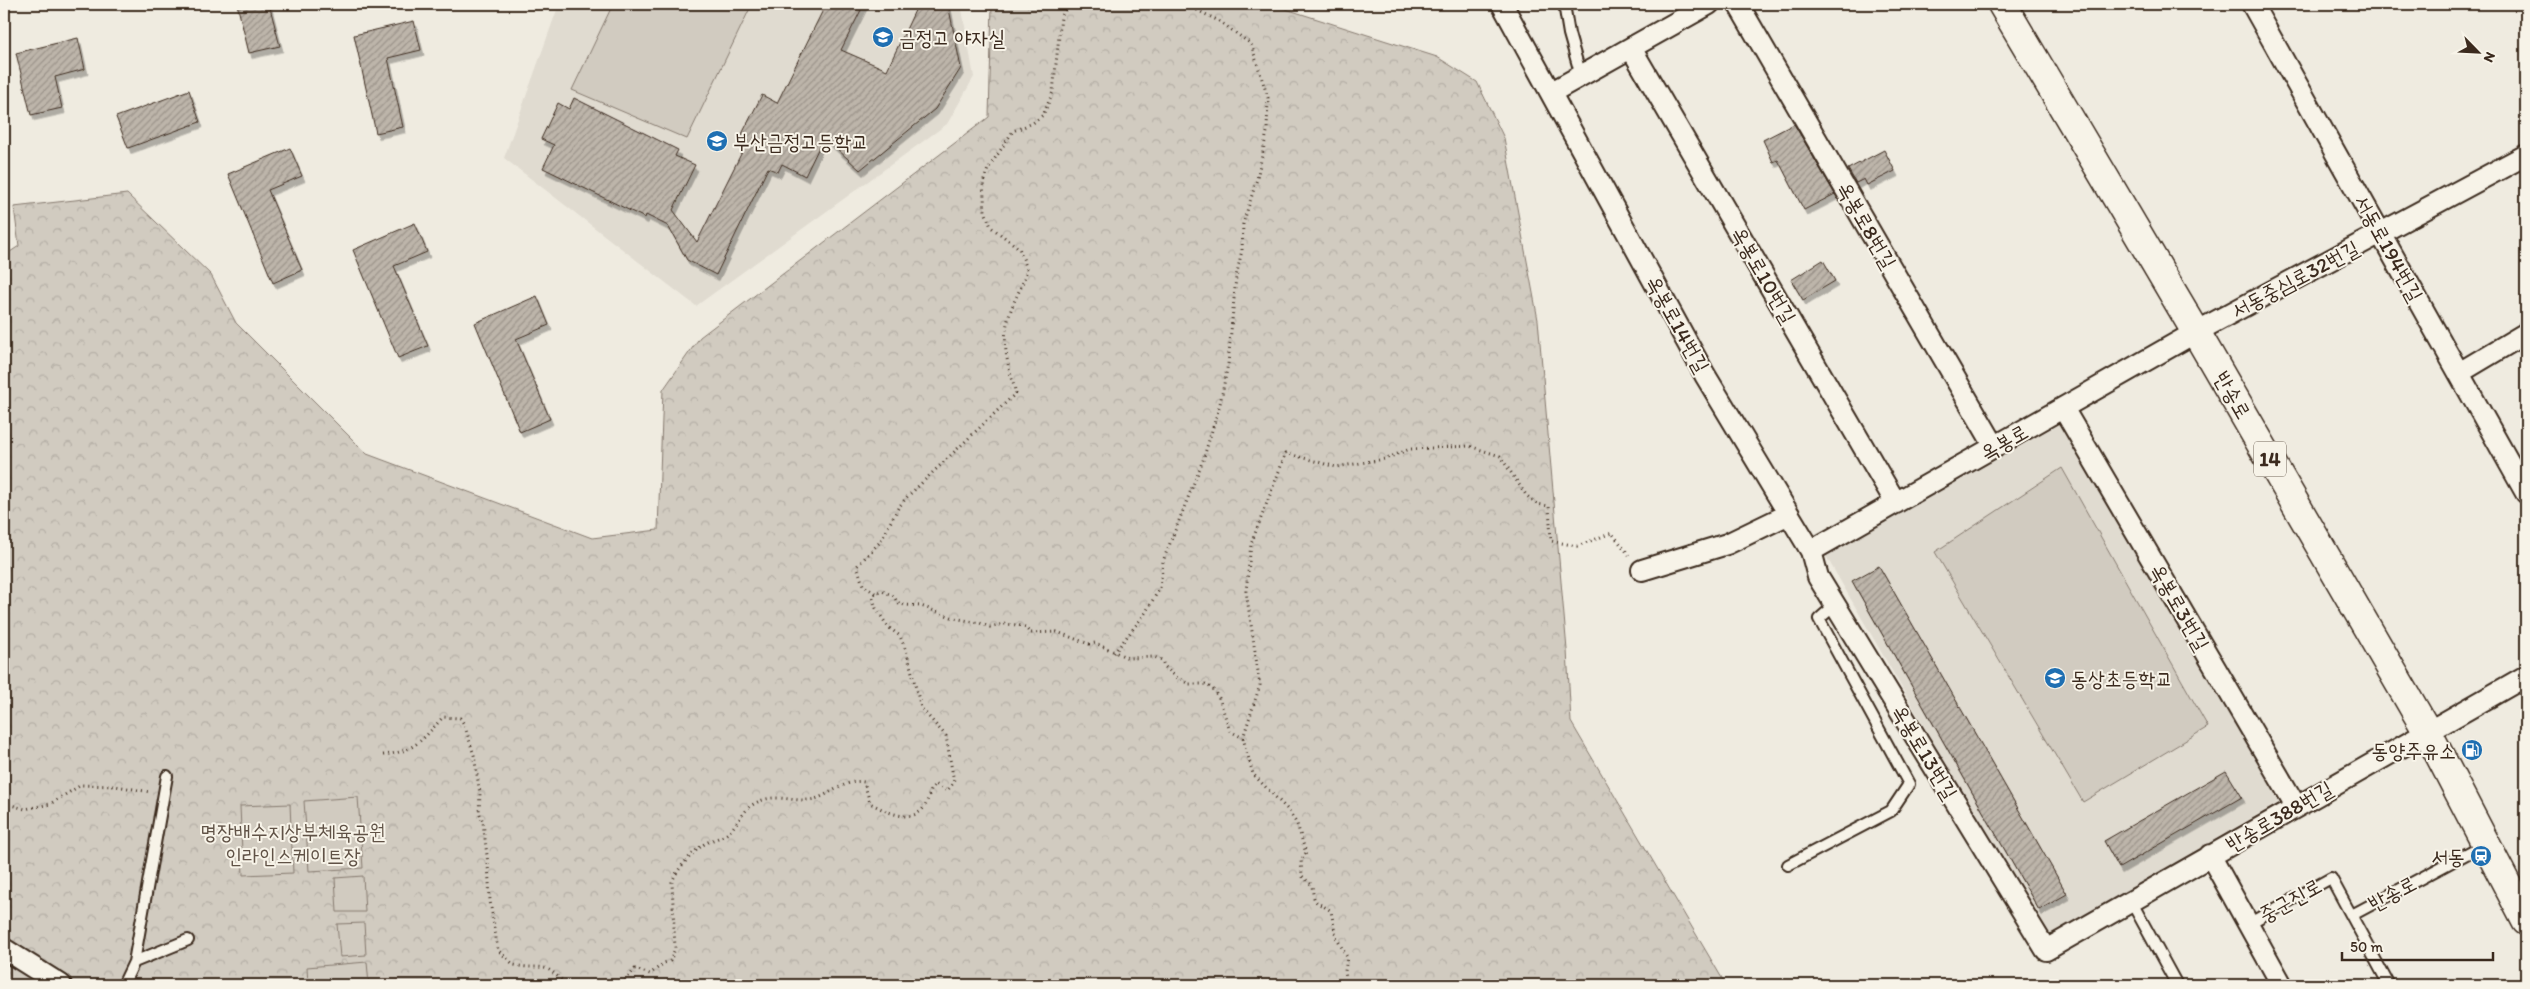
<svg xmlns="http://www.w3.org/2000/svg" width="2530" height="989" viewBox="0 0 2530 989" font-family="Itim,'Poor Story',sans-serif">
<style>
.built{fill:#e0dbd0}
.forest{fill:url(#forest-crowns);stroke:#867a6f}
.pitch{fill:#d1cbc0;stroke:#867a6f}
.building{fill:url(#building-hatch);stroke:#3b2a1e;filter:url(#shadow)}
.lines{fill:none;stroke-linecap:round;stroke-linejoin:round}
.service-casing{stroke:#3b2a1e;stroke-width:14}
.minor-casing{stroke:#3b2a1e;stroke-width:24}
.primary-casing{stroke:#3b2a1e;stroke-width:31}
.path{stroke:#3b2a1e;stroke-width:3;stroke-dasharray:1 4;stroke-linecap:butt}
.service{stroke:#f7f3e8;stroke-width:10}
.minor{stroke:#f7f3e8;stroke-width:20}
.primary{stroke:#f7f3e8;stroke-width:28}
.labels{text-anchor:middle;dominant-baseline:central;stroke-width:4;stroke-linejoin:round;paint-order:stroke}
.shield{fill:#f7f3e8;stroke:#73665b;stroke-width:1}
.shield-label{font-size:20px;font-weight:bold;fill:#3b2a1e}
.poi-label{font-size:21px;fill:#3b2a1e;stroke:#f7f3e8;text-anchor:start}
.street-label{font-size:21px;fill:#3b2a1e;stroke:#f7f3e8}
.park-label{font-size:21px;fill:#605246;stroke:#f7f3e8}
</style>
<defs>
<pattern id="forest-crowns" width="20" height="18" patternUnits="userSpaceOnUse" patternTransform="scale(1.25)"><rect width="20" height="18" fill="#d1cbc0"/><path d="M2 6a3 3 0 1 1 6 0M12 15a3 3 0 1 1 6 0" fill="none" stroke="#b4aea5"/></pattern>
<pattern id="building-hatch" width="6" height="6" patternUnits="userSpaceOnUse" patternTransform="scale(1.25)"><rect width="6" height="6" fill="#bdb5aa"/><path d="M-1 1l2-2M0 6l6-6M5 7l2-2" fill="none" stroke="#9b938a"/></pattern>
<filter id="shadow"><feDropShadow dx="3" dy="5.5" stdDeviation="0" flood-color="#0004"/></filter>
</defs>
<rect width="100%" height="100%" fill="#efebe0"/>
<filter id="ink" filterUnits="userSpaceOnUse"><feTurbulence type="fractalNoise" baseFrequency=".02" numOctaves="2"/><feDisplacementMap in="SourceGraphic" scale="10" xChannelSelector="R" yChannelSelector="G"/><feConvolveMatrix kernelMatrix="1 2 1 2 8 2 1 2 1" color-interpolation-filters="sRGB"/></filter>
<g filter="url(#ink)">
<!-- built -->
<path class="built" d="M559,4H961L974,77L947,124L696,306L504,158Z
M2065,421L2284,799L2050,935L2043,933L1826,556Z"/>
<!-- forest -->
<path class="forest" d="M992,4H1270L1437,57L1477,82L1504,138L1538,320L1567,650L1571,722L1726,985H4V256L19,246L14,207L127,194L211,275L236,323L367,454L592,538L658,530L663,390L700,337L989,117Z"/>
<!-- pitch -->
<path class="pitch" d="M613,4H752L687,139L572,90Z
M2062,468L2208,727L2083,802L1935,552Z
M358,797L363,868L309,871L304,801Z
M290,804L293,873L243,875L240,806Z
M363,876L365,912H337L335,878Z
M364,923L366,955L340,957L337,924Z
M367,962L369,985H308L307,967Z"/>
<!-- building -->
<path class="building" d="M237,4H269L280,46L249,53Z
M826,4H864L841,50L887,70L918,4H948L961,68L935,109L860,170L824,137L805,176L782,164L778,172L768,168L716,275L687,260L668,226L646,215L645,218L543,168L554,145L541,139L558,103L569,109L574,98L678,150L675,156L695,165L673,210L697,242L748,140L741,136L762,95L777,103Z
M414,21L421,50L388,58L403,127L376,133L354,35Z
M78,38L85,69L55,77L62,108L31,115L16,53Z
M189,90L200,122L128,148L116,117Z
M1794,124L1835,194L1804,210L1778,160L1773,162L1763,140Z
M290,148L302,176L268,190L302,270L273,283L228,174Z
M1884,150L1895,171L1867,185L1864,179L1856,183L1848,169Z
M415,223L427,252L394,266L428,346L398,358L353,250Z
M1823,260L1835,281L1803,300L1791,280Z
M537,296L549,325L516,339L550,419L520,432L475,323Z
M1879,566L2067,894L2039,910L1852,581Z
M2226,771L2242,797L2119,868L2104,841Z"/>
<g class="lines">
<!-- service casing -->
<g class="service-casing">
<path id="service" d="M1564,4L1569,34L1581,76
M1788,865L1891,811L1909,784L1819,619L1835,605
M2131,901L2177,985
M2352,915L2485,844
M2248,924L2331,878L2389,985
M134,962L167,776
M123,985L134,962L188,940"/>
</g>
<!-- minor casing -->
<g class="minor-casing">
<path id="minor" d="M1502,4L1705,375L1811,551L1818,577L2046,950L2526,676
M1738,4L1995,447
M2252,4L2526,493
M1631,48L1896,503
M1552,92L1709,4
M2459,373L2526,333
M2063,408L2296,806
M1811,551L2196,332L2526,155
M1642,570L1727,544L1789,514
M2210,855L2282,985
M4,949L61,985"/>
</g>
<!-- primary casing -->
<g class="primary-casing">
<path id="primary" d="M2002,4L2196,332L2427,731L2526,921"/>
</g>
<!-- path -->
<path class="path" d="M875,593L863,585L857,566L880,542L898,508L907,497L1016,393C1009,369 1001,345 1008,320C1012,302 1023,287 1027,269L1019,248L991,227L985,211L983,183L988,169L1013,131L1033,123L1043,115L1053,92L1061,17L1069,4
M1114,653L1144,615L1160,588L1163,561L1203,460L1220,404L1228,364L1236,277L1242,250L1243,224L1257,179L1267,132L1268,98L1251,44L1219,21L1185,4
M1243,738L1260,685L1246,591L1251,544L1286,453L1336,467L1385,459L1410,449L1469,446L1500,456L1526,495L1537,504L1549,506L1551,541L1577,546L1612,533L1629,555
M383,755C415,752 424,738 443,717L460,718L464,724L474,755L480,794L479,812L483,822L488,864L490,901L498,950L514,965C542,971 543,959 566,985
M4,803L25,809L50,804L81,785L116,786L150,792
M622,985L635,969L650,974L664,963L670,961L675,949L672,882C676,870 693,852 703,845C711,839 724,838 730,831C743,817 744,805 766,799C783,795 801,804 818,798C833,792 848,779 864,782L870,803C885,811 912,826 925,806C929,798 929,791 935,784L947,791L954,782L946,736L921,708L907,653L900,636L888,627L876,608L873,598L875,593L882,591L894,596L897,602L904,605L921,606L954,618L980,623L990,627L1004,624L1018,625L1025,627L1030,633L1057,632L1089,644L1095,643L1128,658L1154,657L1162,660L1164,666L1176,677L1189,684H1205L1213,689L1219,698L1230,731L1243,738L1253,774L1288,810L1297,824L1306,853L1301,860L1302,876L1312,885C1314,907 1316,900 1331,911L1336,937L1347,957L1345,971L1347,985"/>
<!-- service -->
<use href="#service" class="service"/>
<!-- minor -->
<use href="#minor" class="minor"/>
<!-- primary -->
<use href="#primary" class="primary"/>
</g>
</g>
<!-- icons -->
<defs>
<g id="school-disc" transform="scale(1.125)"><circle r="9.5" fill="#1f6fb2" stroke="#f7f3e8"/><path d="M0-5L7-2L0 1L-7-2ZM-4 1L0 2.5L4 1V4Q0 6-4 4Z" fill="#fff"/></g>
<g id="fuel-disc" transform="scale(1.125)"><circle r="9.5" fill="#1f6fb2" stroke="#f7f3e8"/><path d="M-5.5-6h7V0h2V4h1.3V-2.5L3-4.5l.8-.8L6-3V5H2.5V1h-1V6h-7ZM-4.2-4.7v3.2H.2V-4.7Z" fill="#fff"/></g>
<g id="station-disc" transform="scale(1.125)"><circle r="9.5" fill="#1f6fb2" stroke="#f7f3e8"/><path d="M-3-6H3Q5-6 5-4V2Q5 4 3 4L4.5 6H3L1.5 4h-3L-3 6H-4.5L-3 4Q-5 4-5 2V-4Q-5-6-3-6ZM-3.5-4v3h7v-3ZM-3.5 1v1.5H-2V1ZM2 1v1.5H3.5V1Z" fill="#fff"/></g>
</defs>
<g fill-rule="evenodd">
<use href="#school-disc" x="883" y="37"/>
<use href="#school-disc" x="717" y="141"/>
<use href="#school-disc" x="2055" y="678"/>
<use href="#fuel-disc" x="2472" y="750"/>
<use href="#station-disc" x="2481" y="856"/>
</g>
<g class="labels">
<!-- shield labels -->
<rect class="shield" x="2254" y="441.5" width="32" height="35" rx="4"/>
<g class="shield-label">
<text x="2270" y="459">14</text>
</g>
<!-- poi labels -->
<g class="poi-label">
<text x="899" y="37">금정고 야자실</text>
<text x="733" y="141">부산금정고등학교</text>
<text x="2071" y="678">동상초등학교</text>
<text x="2456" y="750" text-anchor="end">동양주유소</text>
<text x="2465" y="856" text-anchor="end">서동</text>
</g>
<!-- street labels -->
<g class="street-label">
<text transform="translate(1867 225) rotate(60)">옥봉로8번길</text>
<text transform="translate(2389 248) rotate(61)">서동로194번길</text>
<text transform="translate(1764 275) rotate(60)">옥봉로10번길</text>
<text transform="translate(2295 279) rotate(-28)">서동중심로32번길</text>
<text transform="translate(1678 324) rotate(61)">옥봉로14번길</text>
<text transform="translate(2233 395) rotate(60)">반송로</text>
<text transform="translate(2004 442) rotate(-30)">옥봉로</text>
<text transform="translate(2180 607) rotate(60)">옥봉로3번길</text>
<text transform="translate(1925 752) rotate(59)">옥봉로13번길</text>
<text transform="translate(2279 816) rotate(-30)">반송로388번길</text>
<text transform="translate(2392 893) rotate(-28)">반송로</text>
<text transform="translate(2290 900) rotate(-29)">중군진로</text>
</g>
<!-- park labels -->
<g class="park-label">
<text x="293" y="831">명장배수지상부체육공원<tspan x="293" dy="24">인라인스케이트장</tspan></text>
</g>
</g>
<!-- margin -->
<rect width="2530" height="989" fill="none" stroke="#f7f3e8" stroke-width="20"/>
<rect x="10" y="10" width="2510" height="969" fill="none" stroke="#3b2a1e" stroke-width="2" filter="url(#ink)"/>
<!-- north arrow -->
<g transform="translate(2478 52) rotate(114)" stroke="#f7f3e8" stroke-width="4" paint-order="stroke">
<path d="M0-4L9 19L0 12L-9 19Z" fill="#3b2a1e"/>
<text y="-8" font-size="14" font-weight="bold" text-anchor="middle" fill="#3b2a1e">N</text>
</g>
<!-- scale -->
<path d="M2342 952v8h151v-8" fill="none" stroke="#3b2a1e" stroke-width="2.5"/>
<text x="2350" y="952" font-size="15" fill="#3b2a1e" stroke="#f7f3e8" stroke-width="4" paint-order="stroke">50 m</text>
</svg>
